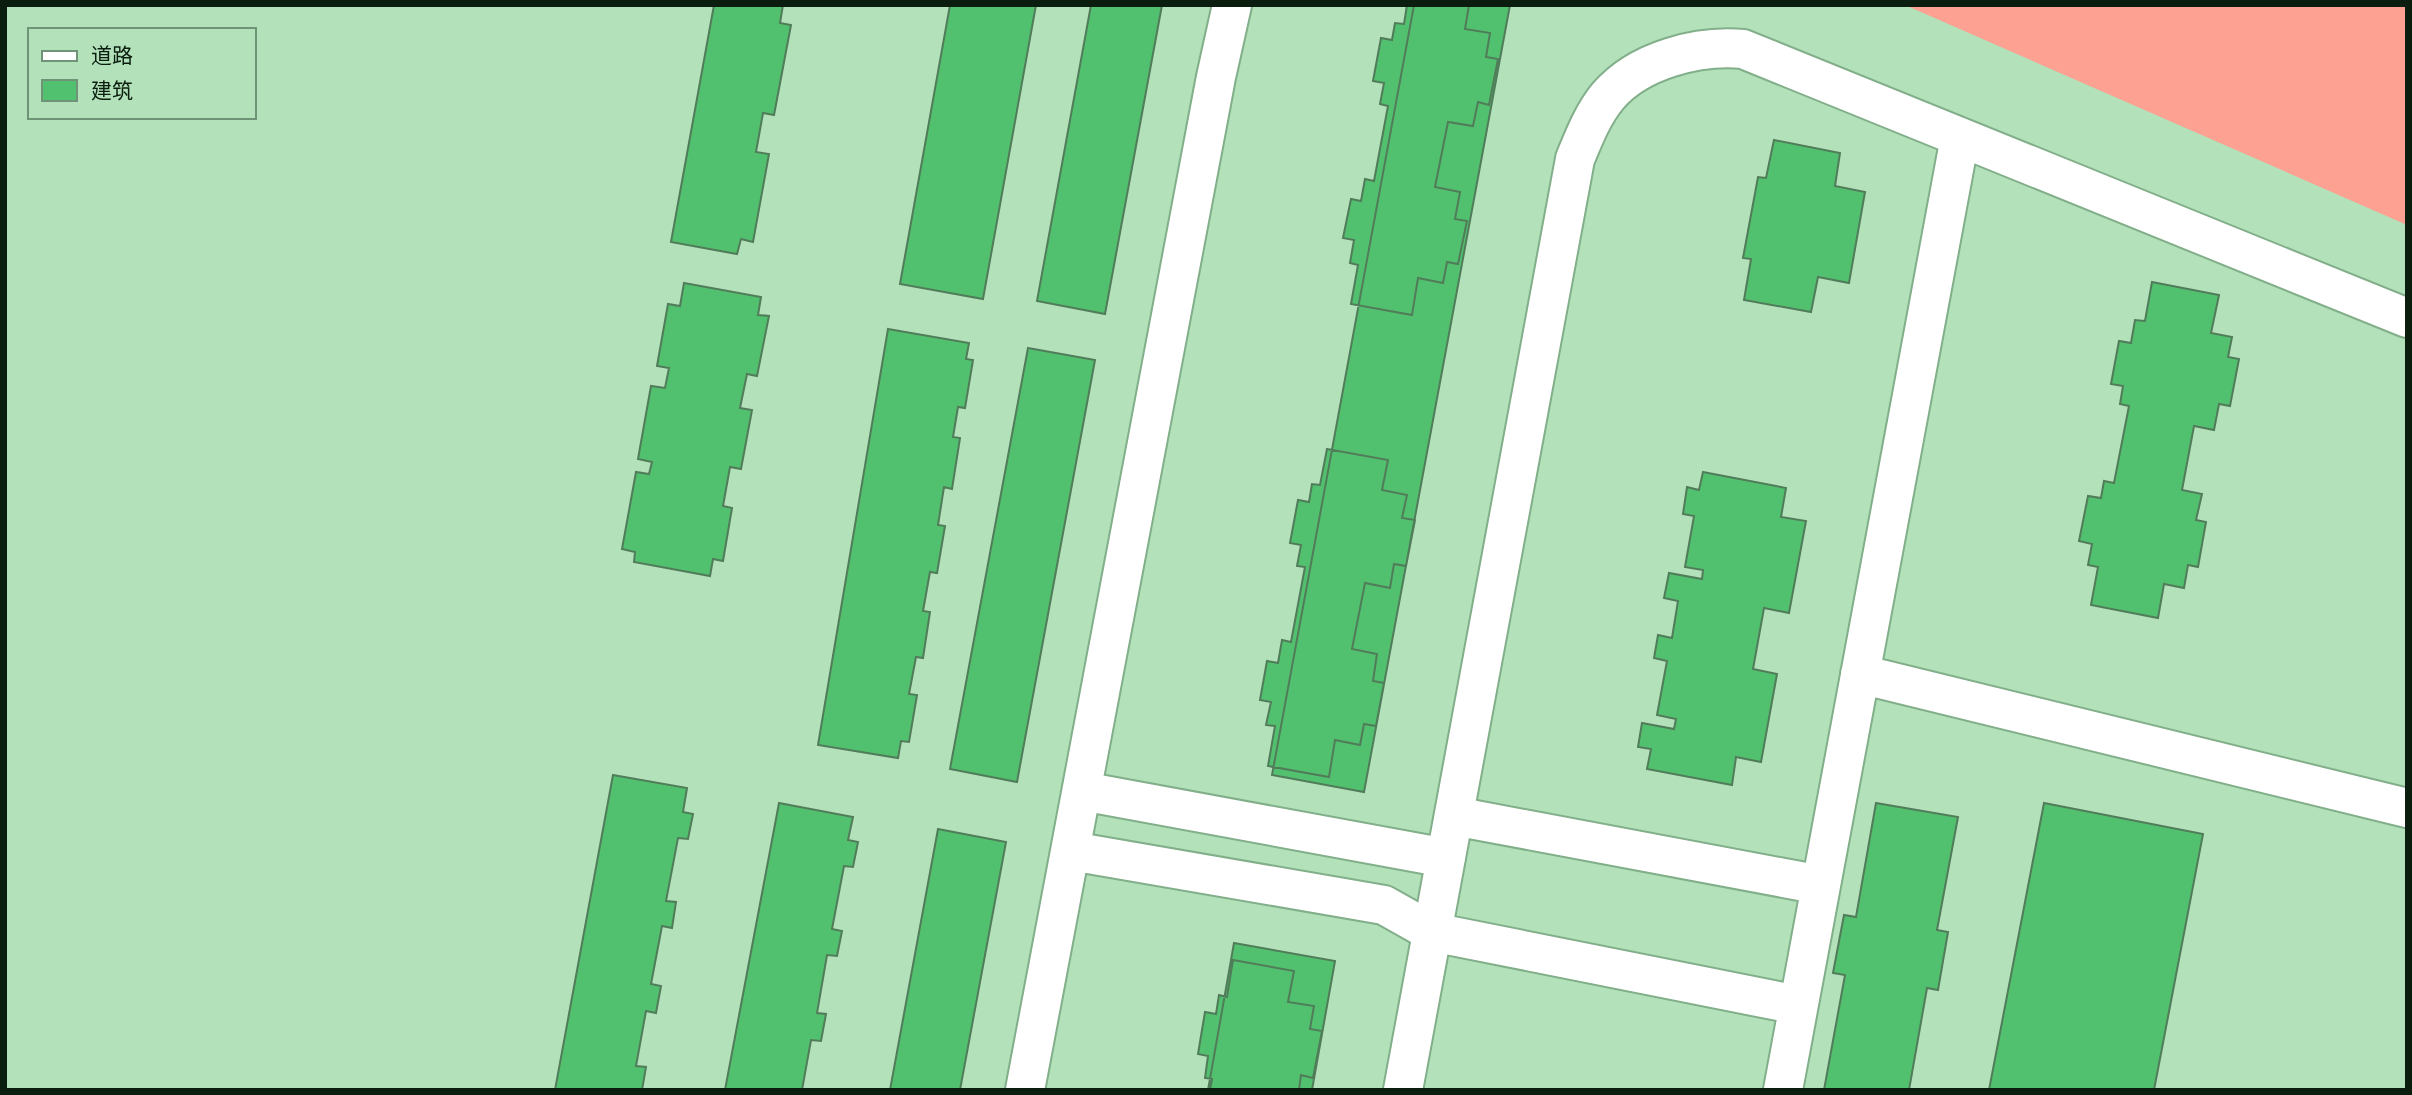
<svg xmlns="http://www.w3.org/2000/svg" width="2412" height="1095" viewBox="0 0 2412 1095" font-family="Mulish,'Noto Sans SC',sans-serif">
<style>
.grass{fill:#fda192}
.building{fill:#52c16f;stroke:#517c59;stroke-width:2}
.lines{fill:none;stroke-linecap:round;stroke-linejoin:round}
.minor-casing{stroke:#82af8a;stroke-width:42}
.minor{stroke:#fff;stroke-width:38}
</style>
<rect width="100%" height="100%" fill="#b2e1ba"/>
<!-- grass -->
<path class="grass" d="M1905,5H2407V225Z"/>
<!-- building -->
<path class="building" d="M714,5H783L780,23L791,25L774,115L763,113L756,152L769,154L753,242L741,239L737,254L671,242Z
M950,5H1036L983,299L900,284Z
M1091,5H1162L1105,314L1037,301Z
M1407,5H1469L1465,29L1490,33L1486,57L1498,59L1489,105L1478,102L1473,126L1448,122L1435,187L1460,192L1455,219L1467,221L1458,264L1447,262L1443,283L1418,278L1412,315L1351,304L1358,265L1350,263L1354,240L1343,238L1351,199L1361,201L1365,179L1374,181L1388,106L1380,104L1384,83L1373,81L1381,38L1392,40L1395,23L1404,24Z
M1414,5H1510L1364,792L1272,775Z
M1774,140L1840,153L1835,186L1865,192L1849,283L1818,277L1811,312L1744,300L1751,259L1743,258L1758,177L1766,178Z
M2152,282L2219,295L2211,333L2232,337L2228,357L2239,359L2230,406L2219,404L2214,430L2194,426L2182,490L2202,494L2196,520L2206,522L2198,567L2188,565L2184,588L2164,584L2158,618L2091,605L2098,567L2088,565L2092,544L2079,541L2088,496L2101,498L2104,481L2114,483L2129,406L2120,404L2123,386L2111,384L2119,341L2131,343L2135,320L2145,321Z
M684,283L761,297L758,315L769,316L757,376L747,374L740,408L752,410L741,469L730,467L723,506L732,508L723,561L713,559L710,576L634,562L635,552L622,549L636,472L649,474L652,462L638,459L651,386L665,388L669,368L657,366L668,304L680,306Z
M888,329L969,343L966,359L973,360L965,408L958,407L953,437L960,438L952,489L944,487L938,525L945,526L937,573L930,572L923,611L930,612L923,658L916,657L909,694L917,695L909,742L901,741L898,758L818,745Z
M1028,348L1095,360L1017,782L950,769Z
M1327,449L1388,460L1382,490L1407,495L1402,518L1415,520L1406,566L1394,564L1390,588L1365,583L1352,649L1377,654L1373,681L1384,683L1376,726L1364,724L1360,745L1335,740L1329,777L1268,766L1275,726L1266,725L1271,702L1260,700L1267,661L1278,663L1282,640L1291,642L1305,567L1297,566L1301,545L1290,543L1298,500L1309,502L1312,484L1320,485Z
M1703,472L1786,488L1781,517L1806,521L1789,613L1764,608L1753,669L1777,674L1761,762L1736,757L1732,785L1647,769L1651,749L1638,747L1642,723L1674,729L1676,719L1657,715L1667,661L1654,658L1658,635L1672,638L1678,601L1664,598L1669,573L1702,579L1703,570L1685,567L1694,516L1683,514L1687,487L1699,490Z
M613,775L687,788L683,812L693,814L688,839L678,838L666,901L676,902L672,928L662,926L651,984L661,986L656,1013L646,1011L636,1066L646,1067L642,1090H555Z
M779,803L853,817L848,840L858,842L853,867L844,866L832,929L842,931L837,956L827,955L817,1013L826,1014L821,1041L811,1040L802,1090H725Z
M1876,803L1958,817L1937,930L1948,932L1938,990L1927,988L1909,1090H1824L1845,975L1833,973L1844,915L1856,917Z
M2044,803L2203,834L2154,1090H1989Z
M938,829L1006,842L960,1090H890Z
M1234,943L1335,961L1312,1090H1208Z
M1233,960L1294,971L1288,1002L1314,1006L1310,1029L1322,1031L1313,1078L1301,1075L1299,1090H1210L1212,1079L1205,1078L1208,1056L1198,1054L1205,1012L1216,1014L1219,995L1227,997Z"/>
<g class="lines">
<!-- minor casing -->
<g class="minor-casing">
<path id="minor" d="M1860,674L2407,808
M1082,791L1446,858
M1454,816L1821,885
M1071,851L1384,905L1432,932L1798,1005
M1025,1090L1216,77L1232,5
M1403,1090L1575,159C1584,137 1593,114 1608,96C1639,60 1698,45 1743,49L2407,318
M1783,1090L1960,137"/>
</g>
<!-- minor -->
<use href="#minor" class="minor"/>
</g>
<!-- border -->
<rect width="2412" height="1095" fill="none" stroke="#0b1d0f" stroke-width="14"/>
<!-- legend -->
<rect x="28" y="28" width="228" height="91" fill="#b2e1ba" stroke="#6f9376" stroke-width="2"/>
<rect x="42" y="51" width="35" height="10" fill="#ffffff" stroke="#6f9376" stroke-width="2"/>
<text x="91" y="63" font-size="21" fill="#0b1d0f">道路</text>
<rect x="42" y="80" width="35" height="21" fill="#52c16f" stroke="#6f9376" stroke-width="2"/>
<text x="91" y="98" font-size="21" fill="#0b1d0f">建筑</text>
</svg>
